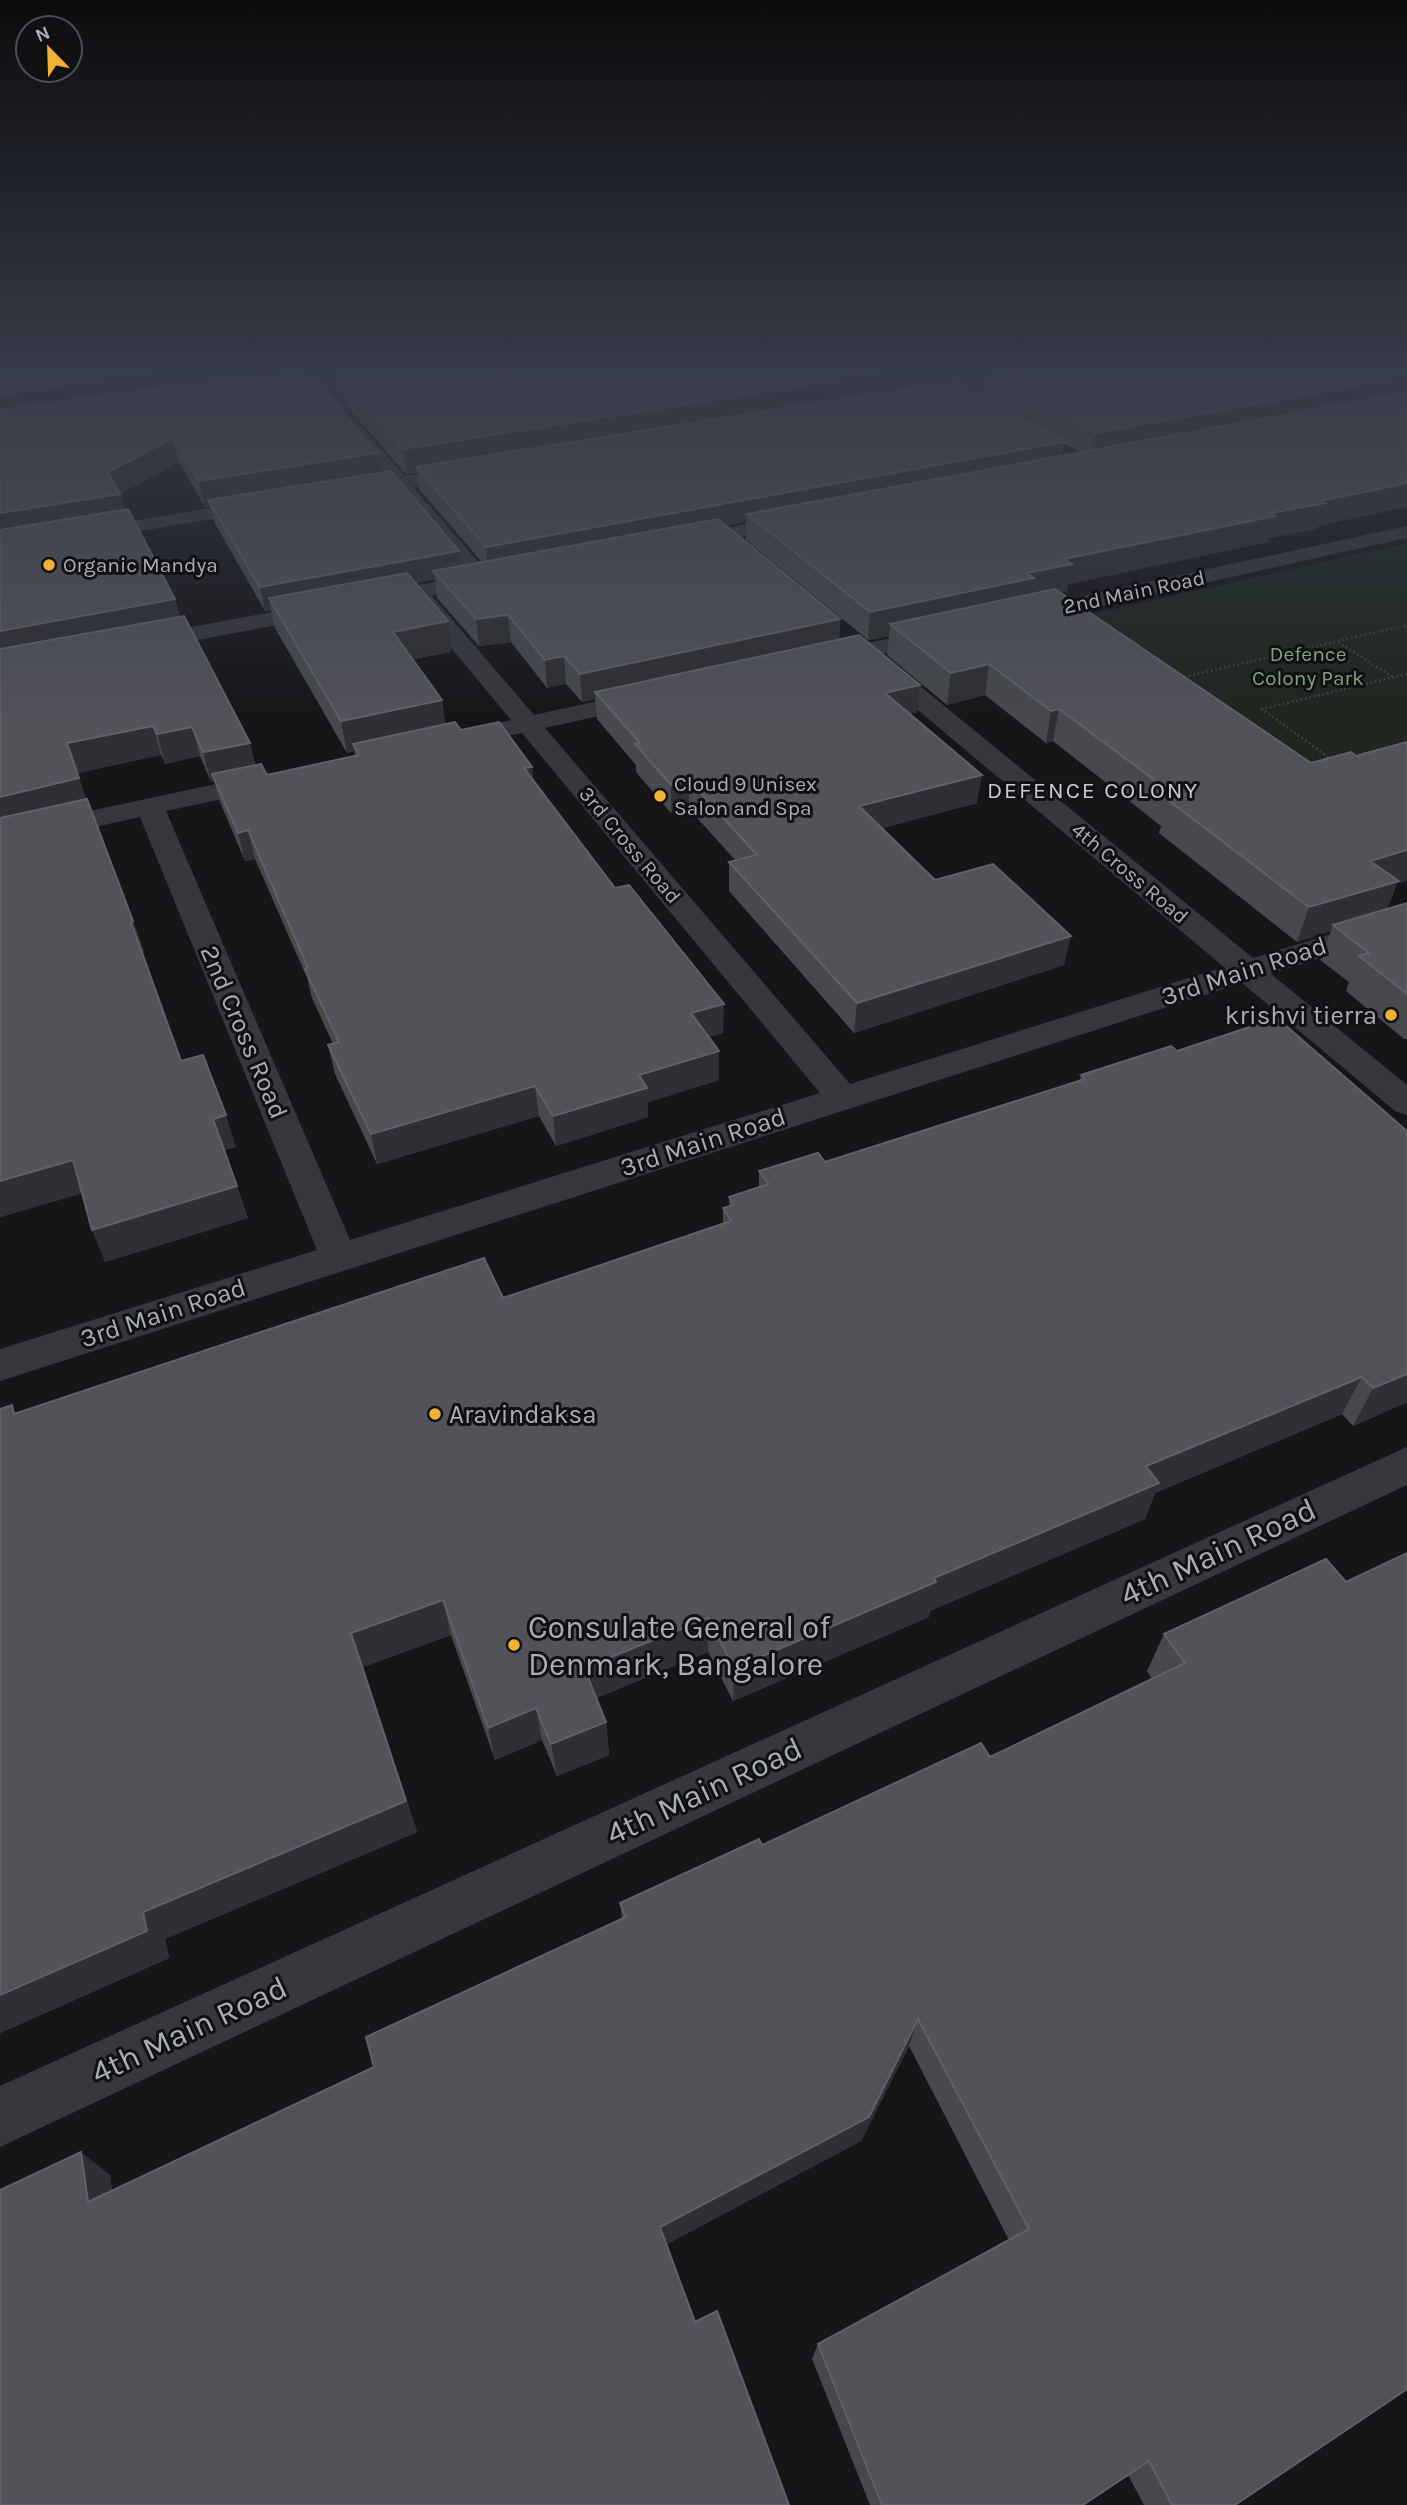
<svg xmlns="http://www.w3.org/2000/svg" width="1407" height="2505" viewBox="0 0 1407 2505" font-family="Karla,sans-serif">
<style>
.green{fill:#1e261f}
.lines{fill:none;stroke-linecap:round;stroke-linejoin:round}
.path{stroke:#3d3f44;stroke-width:2.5;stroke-dasharray:2 2.5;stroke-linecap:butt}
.street{fill:#37383d;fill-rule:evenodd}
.secondary{fill:#45474d;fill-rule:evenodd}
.wall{fill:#47494d;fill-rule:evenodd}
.shaded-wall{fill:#2f3033}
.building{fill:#525359;stroke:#5f6168;stroke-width:2}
.poi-dot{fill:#f2b134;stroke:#111113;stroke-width:2.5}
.labels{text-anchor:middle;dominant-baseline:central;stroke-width:6;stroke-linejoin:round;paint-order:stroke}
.far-poi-label{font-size:21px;fill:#a8adb8;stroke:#111113;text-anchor:start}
.far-street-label{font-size:21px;fill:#a8adb8;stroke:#111113}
.far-park-label{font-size:21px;fill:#7fa381;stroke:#111113}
.far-neighbourhood-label{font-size:23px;letter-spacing:2px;fill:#c9ccd4;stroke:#111113}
.street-label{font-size:26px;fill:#a8adb8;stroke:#111113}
.poi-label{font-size:26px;fill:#a8adb8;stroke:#111113;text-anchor:end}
.near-street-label{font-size:32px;fill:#a8adb8;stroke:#111113}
.near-poi-label{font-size:32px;fill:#a8adb8;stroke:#111113;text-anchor:start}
</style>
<rect width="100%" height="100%" fill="#161618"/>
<!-- green -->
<path class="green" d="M1407,543V761L1311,788L1066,620Z"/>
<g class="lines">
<!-- path -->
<path class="path" d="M1338,642L1393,677
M1180,678L1407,625
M1350,757L1407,742
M1332,760L1262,709L1407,674"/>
<!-- street -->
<path class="street" d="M296,371H313L404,476L468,466L475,468L478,472L475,476L413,487L488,573L494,574L497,579L494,584L432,596L534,715L648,690L657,693L661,698L657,703L545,728L850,1084L1224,967L869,669L866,664L869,659L878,657L887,659L1253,958L1407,911V930L1271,974L1407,1085V1115L1395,1111L1242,983L0,1381V1349L317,1250L140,817L0,848V830L268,773L278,775L282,781L278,787L166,811L350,1240L820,1093L522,733L453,748L444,746L440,740L444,734L511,720L411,600L143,650L135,648L131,643L135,638L143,636L467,576L395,490L351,497L344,495L341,491L344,487L386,479Z
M1054,371H1093L1084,376L917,403L908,398L917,393Z
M264,499L271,501L274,505L271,509L0,555V543Z
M796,515L803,517L806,521L803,525L683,548L675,547L672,542L675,537L683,536Z
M1407,526V538L1028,622L1020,620L1016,615L1020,610L1028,608Z
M938,628L946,630L950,635L946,640L826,666L817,664L814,659L817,654Z
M1407,1447V1485L0,2147V2086Z"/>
<!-- secondary -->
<path class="secondary" d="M359,371H403L394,376L265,394L256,389L265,384Z"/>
</g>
<!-- wall -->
<path class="wall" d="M0,371L377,453L380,472L459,551L461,566L482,562L419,489L417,472L406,474L331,388L329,373L319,374L316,371H932L930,385L952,381L934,371H1407L1317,529L1269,538L1268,542L1068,584L1067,591L1060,592L1397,883L1387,909L1407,903V1039H1404L1346,991L1349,982L1320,960L1331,931L1297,942L1159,833L1161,826L1053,741L1046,743L985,695L947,705L887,655L889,636L868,640L746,540V521L726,525L840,619L839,640L917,712L909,714L977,803L882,828L935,880L1064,965L854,1033L729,891V862L735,860L689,809L671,813L636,772V765L597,719L595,699L582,702L566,684L547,688L511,642L479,646L437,598L435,579L415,583L451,652L413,659L442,700L445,724L461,730L532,767L533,781L723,1033L709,1037L719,1051V1080L648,1102V1117L556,1146L539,1116L377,1164L335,1074L328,1045L333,1044L312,998L307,978L255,859L245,861L220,802L214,781L211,782L200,756L165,764L161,755L77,773L86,799L133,921L144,952H142L181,1061L236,1147L224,1150L248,1218L105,1262L82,1193L0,1217ZM982,380L980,395L959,384ZM1064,443L1081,452L1062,456ZM179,462L205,507L210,506L214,522L265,611L271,610L275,628L347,753L354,751L355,756L267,775L256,765L180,617L175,599L124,510L120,494Z
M1177,1051L1407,1131V1402L1353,1426L1342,1414L1155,1493L1145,1519L930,1611L929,1617L733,1701L708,1652L596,1698L606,1722L609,1755L557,1776L542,1740L495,1760L451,1635L363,1667L417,1832L165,1939L169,1958L0,2033V1409L17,1413L503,1298L723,1223V1208L729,1206V1197L759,1187V1171L825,1162L1080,1080L1081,1075Z
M1326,1559L1235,2505H1144L1128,2475L1083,2505H870L812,2359L818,2344L1009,2240L909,2046L861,2141L667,2244L695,2322L789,2505H0L110,2175L112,2191L374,2067L622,1919L620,1903L762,1845L990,1757L1152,1679L1147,1671L1164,1634Z"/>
<!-- shaded-wall -->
<path class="shaded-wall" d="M170,371H296L0,418V394Z
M318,371H328L329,373L319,374Z
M899,371H932L930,388L416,467L417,472L406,474L403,449Z
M959,371H1039L983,373L982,380L957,384Z
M1407,377V398L1090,457L1095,433Z
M173,438L179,462L120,494L127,520L0,540V513L108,472Z
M1064,442L1060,463L747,514L746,521L488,569L486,547Z
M377,453L381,478L208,500L210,506L205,507L199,481Z
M1407,483V507L1318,526L1317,529L1269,538L1268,542L1068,584L1067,591L1030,599L890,624L889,636L868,640L870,612L1027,573L1064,559L1271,513L1321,501Z
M459,551L462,574L433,571L435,579L275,609L269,598L271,610L265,611L260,587Z
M175,599L182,626L0,660V631Z
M508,615L511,642L479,646L476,619Z
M840,619L838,647L595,692V699L582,702L580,674Z
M448,621L451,652L398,662L393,632Z
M564,656L566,684L547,688L545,660Z
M989,664L985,695L947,705L951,673Z
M920,685L917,712L882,720L885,693Z
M442,700L446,731L353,744L354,751L347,753L341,721Z
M1059,709L1053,741L1046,743L1051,711Z
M153,726L161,755L77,773L67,743Z
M192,727L200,756L165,764L157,734Z
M250,743L257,772L212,774L214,781L211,782L203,752Z
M532,767L534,794L524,768Z
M982,775L977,803L857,835L859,806Z
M79,778L89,808L0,829V797Z
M689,780V809L671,813V785Z
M248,830L255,859L245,861L238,833Z
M1407,850V881L1397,883L1385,915L1333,925L1331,931L1297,942L1309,907L1370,861Z
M133,921L144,952L141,953L131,922Z
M1071,936L1064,965L854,1033L857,1003Z
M724,1004L723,1033L691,1042V1013Z
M719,1051V1080L648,1102V1117L556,1146L553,1116L639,1075Z
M535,1086L539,1116L377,1164L371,1134Z
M226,1115L236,1147L223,1150L213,1119Z
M73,1160L87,1192L0,1217V1181Z
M237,1186L248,1218L105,1262L92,1230Z
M1407,1374V1402L1353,1426L1373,1388Z
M1362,1377L1342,1414L1155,1493L1145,1519L930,1611L929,1617L733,1701L734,1668L934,1578L1146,1466Z
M443,1600L451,1635L363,1667L417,1832L165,1939L169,1958L0,2033V1995L143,1912L351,1633Z
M708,1618V1652L588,1701L584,1668Z
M536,1708L542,1740L495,1760L488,1728Z
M606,1722L609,1755L557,1776L551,1744Z
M918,2019L909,2046L861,2141L663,2246L660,2227Z
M81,2152L110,2175L117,2222L88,2202Z"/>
<!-- building -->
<path class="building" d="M0,371H170L0,394Z
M284,371H307L377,453L199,481L173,438L108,472L120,494L0,513V410Z
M333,371H899L403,449Z
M997,371H1407V377L1095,433L983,373Z
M954,381L1064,442L486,547L416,467Z
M1407,392V483L1321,501L1325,503L1271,513L1275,516L1064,559L1072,564L1027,573L1034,578L870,612L747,514Z
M391,471L459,551L260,587L208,500Z
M128,509L175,599L0,631V530Z
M718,519L840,619L580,674L564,656L545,660L508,615L476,619L433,571Z
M407,573L448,621L393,632L442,700L341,721L269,598Z
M1055,589L1311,763L1351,752L1356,756L1407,742V850L1370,861L1399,881L1309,907L1168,800L1177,797L1059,709L1051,711L989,664L951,673L890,624Z
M184,616L250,743L203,752L192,727L157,734L153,726L67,743L79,778L0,797V649Z
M859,635L920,685L885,693L982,775L859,806L935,880L993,864L1071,936L857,1003L729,862L757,855L689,780L671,785L635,744L640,743L595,692Z
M455,722L461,730L499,722L532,767L524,768L615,888L629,885L724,1004L691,1013L719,1051L639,1075L647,1088L553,1116L535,1086L371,1134L328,1045L339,1042L305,969L308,968L248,830L238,833L212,774L261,764L267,775L359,755L353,744Z
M87,799L133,921L131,922L181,1061L203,1055L226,1115L213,1119L237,1186L92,1230L73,1160L0,1181V818Z
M1407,903V994L1359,956L1369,953L1333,925Z
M1277,1018L1407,1131V1374L1373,1388L1362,1377L1146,1466L1159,1483L934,1578L936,1582L734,1668L708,1618L584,1668L606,1722L551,1744L536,1708L488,1728L443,1600L351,1633L406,1801L143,1912L147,1931L0,1995V1409L12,1405L14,1414L484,1258L503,1298L731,1221L723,1208L734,1205L729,1197L769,1184L759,1171L818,1153L825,1162L1085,1079L1081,1075L1171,1046L1177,1051Z
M1407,1553V2389L1235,2505H1172L1149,2461L1083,2505H882L818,2344L1029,2229L918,2019L869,2117L660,2227L695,2322L717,2311L789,2505H0V2190L81,2152L88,2202L374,2067L366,2037L626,1917L620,1903L759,1839L762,1845L981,1743L990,1757L1185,1663L1164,1634L1326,1559L1346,1582Z"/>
<!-- sky -->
<linearGradient id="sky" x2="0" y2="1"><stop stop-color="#0c0c0d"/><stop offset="0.51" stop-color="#363c48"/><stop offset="1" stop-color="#363c48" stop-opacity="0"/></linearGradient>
<rect width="1407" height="721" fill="url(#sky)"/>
<!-- markers -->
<g class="poi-dot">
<circle cx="49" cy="565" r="7"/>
<circle cx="660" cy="796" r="7"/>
<circle cx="1391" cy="1015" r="7"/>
<circle cx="435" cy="1414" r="7"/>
<circle cx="514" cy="1645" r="7"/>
</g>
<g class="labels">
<!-- far-poi labels -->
<g class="far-poi-label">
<text x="63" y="565">Organic Mandya</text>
<text x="674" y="784">Cloud 9 Unisex<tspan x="674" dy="24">Salon and Spa</tspan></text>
</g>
<!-- far-street labels -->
<g class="far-street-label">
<text transform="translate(1134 592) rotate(-12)">2nd Main Road</text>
<text transform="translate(630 845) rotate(50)">3rd Cross Road</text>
<text transform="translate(1130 873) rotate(40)">4th Cross Road</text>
</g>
<!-- far-park labels -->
<g class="far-park-label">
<text x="1308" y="654">Defence<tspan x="1308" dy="24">Colony Park</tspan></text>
</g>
<!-- far-neighbourhood labels -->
<g class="far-neighbourhood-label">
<text x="1093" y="790">DEFENCE COLONY</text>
</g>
<!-- street labels -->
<g class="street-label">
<text transform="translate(1244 971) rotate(-18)">3rd Main Road</text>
<text transform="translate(244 1032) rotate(67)">2nd Cross Road</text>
<text transform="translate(703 1142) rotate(-18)">3rd Main Road</text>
<text transform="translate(163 1313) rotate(-18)">3rd Main Road</text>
</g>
<!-- poi labels -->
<g class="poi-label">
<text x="1377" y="1015">krishvi tierra</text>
<text x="449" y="1414" text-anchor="start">Aravindaksa</text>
</g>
<!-- near-street labels -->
<g class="near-street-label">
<text transform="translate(1218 1552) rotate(-25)">4th Main Road</text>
<text transform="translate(704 1791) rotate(-25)">4th Main Road</text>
<text transform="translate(189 2030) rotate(-25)">4th Main Road</text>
</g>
<!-- near-poi labels -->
<g class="near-poi-label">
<text x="528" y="1627">Consulate General of<tspan x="528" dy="37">Denmark, Bangalore</tspan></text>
</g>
</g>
<!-- north arrow -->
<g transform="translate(49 49) rotate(337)"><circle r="33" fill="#111113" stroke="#4d4f55" stroke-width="2"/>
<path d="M0-5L12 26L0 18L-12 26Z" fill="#f2b134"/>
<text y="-10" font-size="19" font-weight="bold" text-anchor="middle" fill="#a8adb8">N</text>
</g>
</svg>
